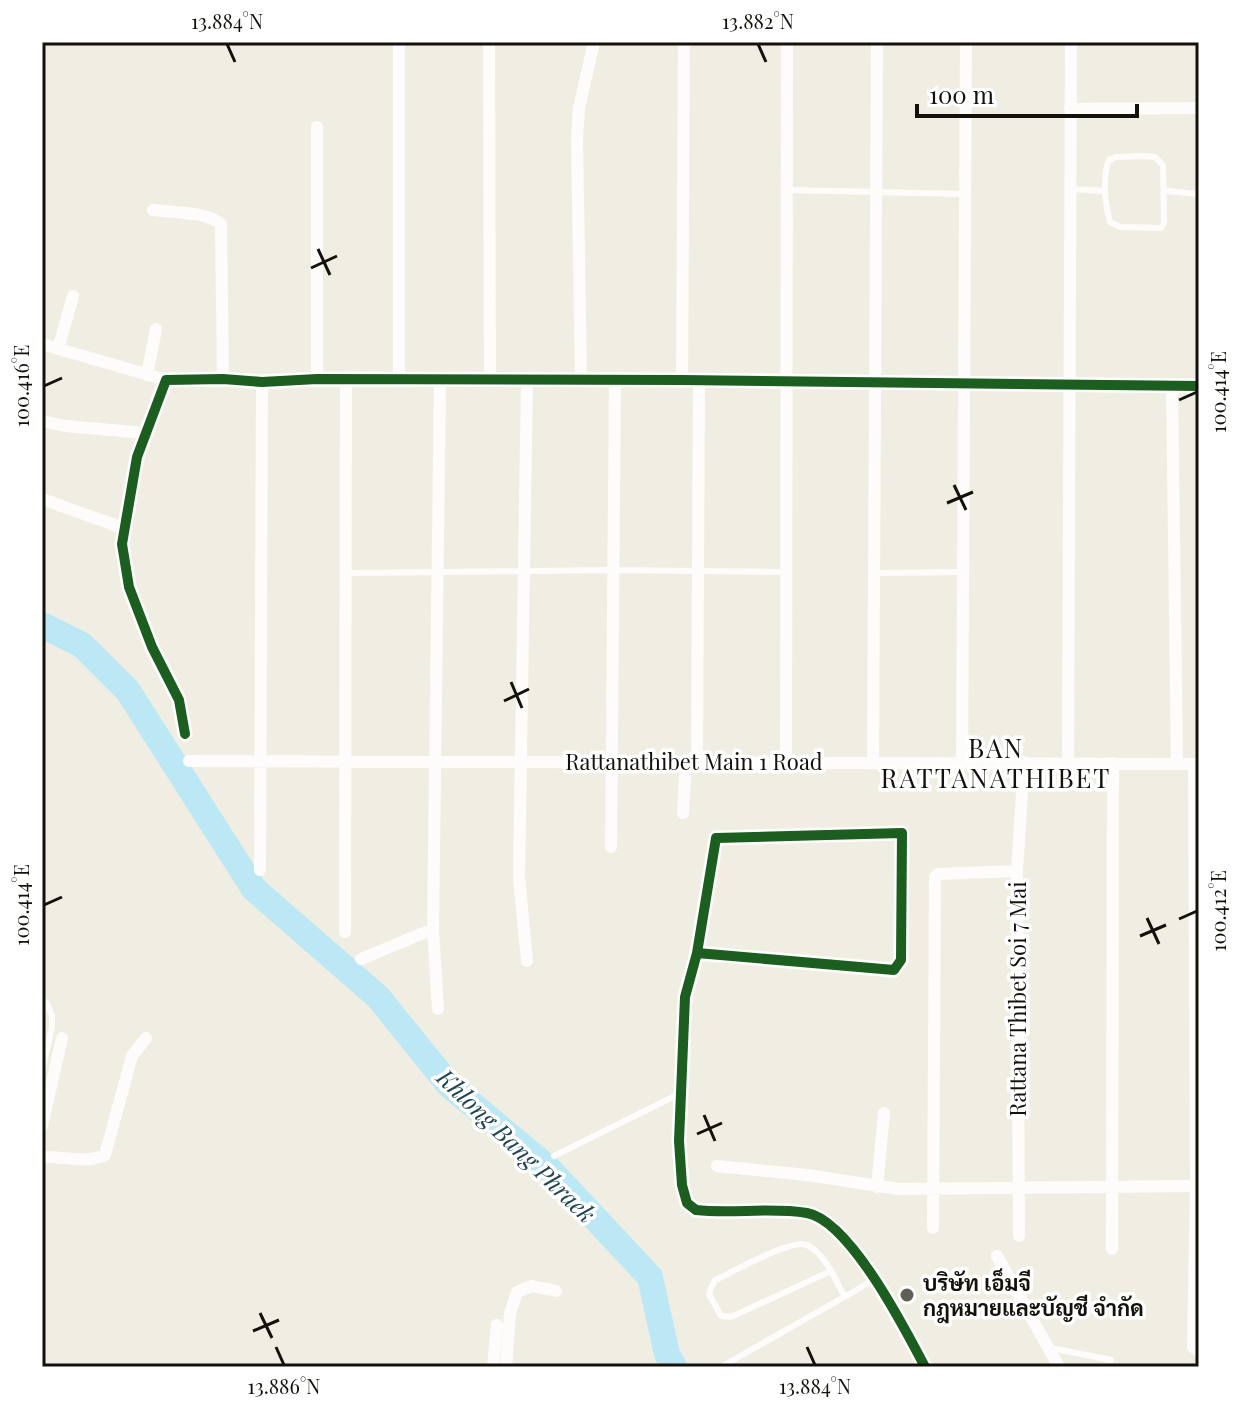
<svg xmlns="http://www.w3.org/2000/svg" width="1241" height="1409" viewBox="0 0 1241 1409" font-family="'Playfair Display',Sarabun,serif">
<style>
.lines{fill:none;stroke-linecap:round;stroke-linejoin:round}
.river{stroke:#bce8f5;stroke-width:26}
.lane{stroke:#fdfcfb;stroke-width:6}
.street{stroke:#fdfcfb;stroke-width:12}
.cycleway-casing{stroke:#fff;stroke-width:15}
.cycleway{stroke:#1b5e20;stroke-width:10}
.ticks{fill:none;stroke:#13110a;stroke-width:3}
.poi-dot{fill:#605e56;stroke:#fff;stroke-width:3}
.labels{text-anchor:middle;dominant-baseline:central;stroke-width:7;stroke-linejoin:round;paint-order:stroke}
.street-label{font-size:22px;fill:#13110a;stroke:#fff}
.poi-label{font-size:22px;font-weight:bold;fill:#13110a;stroke:#fff;text-anchor:start}
.water-label{font-size:24px;font-style:italic;fill:#204653;stroke:#fff}
.quarter-label{font-size:26px;letter-spacing:2px;fill:#13110a;stroke:#fff}
.neatline{fill:none;stroke:#13110a;stroke-width:3}
.ticks-label{font-size:20px;text-anchor:middle;fill:#13110a}
</style>
<rect width="100%" height="100%" fill="#f0eee3"/>
<g class="lines">
<!-- river -->
<path class="river" d="M42,625L82,645L128,691L254,889L378,997L449,1085L548,1168L650,1277L667,1354L674,1367"/>
<!-- lane -->
<path class="lane" d="M1141,156L1155,157L1163,165L1164,223L1161,228L1120,227L1110,222C1105,204 1102,177 1109,160L1116,157Z
M1071,189L1105,191
M787,190L965,194
M1165,191L1199,194
M347,573L612,570L786,572
M875,573L963,572
M42,1000L47,1003L52,1016V1027L42,1072
M554,1156L681,1093
M831,1271L731,1317L721,1316L709,1294L714,1281C730,1273 792,1238 807,1245C825,1254 836,1280 844,1296
M1051,1348L1111,1360
M721,1367L874,1280"/>
<!-- street -->
<path class="street" d="M399,42V381
M489,42L490,380
M1070,109L1199,108
M153,210C173,213 206,211 221,224L223,379
M42,344L166,380
M58,349L73,296
M147,375L156,329
M317,379V127
M581,380L577,137L579,108L594,42
M682,380L684,42
M1172,386L1177,763
M42,421L65,426L145,433
M42,499L123,528
M185,734L179,700L152,647L129,587L122,544L137,457L166,380L223,379L262,382L317,379L682,380L1199,386
M189,761L1199,764
M697,761L699,380
M786,761L787,42
M873,762L877,42
M962,762L966,42
M1068,762L1071,42
M1194,764L1196,1186L1193,1347L1199,1351
M683,813L686,761
M611,847L615,380
M260,870L262,382
M433,929L438,1009
M345,932L346,379
M697,953L716,838L902,833L901,960L894,970L697,953L685,997L679,1141L682,1185L687,1203L696,1210C732,1214 770,1207 807,1213C850,1221 905,1329 925,1367
M361,959L433,929L440,381
M527,961L519,877L527,381
M42,1126L62,1038
M42,1157C63,1156 85,1164 105,1155L132,1056L146,1038
M717,1166L807,1175L899,1189L1199,1186
M877,1187L884,1113
M933,1228L935,877L938,874L1017,871
M1019,1236L1017,871L1024,762
M1112,1249L1113,763
M997,1256L1059,1367
M493,1367L497,1325
M506,1367L510,1314L517,1292L532,1286L556,1291"/>
<!-- cycleway casing -->
<g class="cycleway-casing">
<path id="cycleway" d="M185,734L179,700L152,647L129,587L122,544L137,457L166,380L223,379L262,382L317,379L682,380L1199,386
M697,953L716,838L902,833L901,960L894,970L697,953L685,997L679,1141L682,1185L687,1203L696,1210C732,1214 770,1207 807,1213C850,1221 905,1329 925,1367"/>
</g>
<!-- cycleway -->
<use href="#cycleway" class="cycleway"/>
</g>
<!-- ticks -->
<path class="ticks" d="M227,44L235,62M758,44L766,62M318,249L330,275M311,268L337,256M44,386L62,378M1179,400L1197,392M954,485L966,510M947,503L973,492M511,682L522,708M504,701L529,689M44,905L62,897M1147,918L1159,944M1179,919L1197,911M1140,936L1166,925M704,1115L715,1141M697,1134L722,1123M260,1313L272,1338M253,1331L279,1320M276,1347L284,1365M807,1347L815,1365"/>
<!-- markers -->
<circle class="poi-dot" cx="907" cy="1295" r="8"/>
<g class="labels">
<!-- street labels -->
<g class="street-label">
<text x="694" y="761">Rattanathibet Main 1 Road</text>
<text transform="translate(1017 999) rotate(-90)">Rattana Thibet Soi 7 Mai</text>
</g>
<!-- poi labels -->
<g class="poi-label">
<text x="923" y="1282">บริษัท เอ็มจี<tspan x="923" dy="25">กฎหมายและบัญชี จำกัด</tspan></text>
</g>
<!-- water labels -->
<g class="water-label">
<text transform="translate(517 1145) rotate(44)">Khlong Bang Phraek</text>
</g>
<!-- quarter labels -->
<g class="quarter-label">
<text x="996" y="747">BAN<tspan x="996" dy="30">RATTANATHIBET</tspan></text>
</g>
</g>
<!-- border -->
<rect width="1241" height="1409" fill="none" stroke="#ffffff" stroke-width="88"/>
<!-- scale -->
<path d="M917 104v12h220v-12" fill="none" stroke="#13110a" stroke-width="4"/>
<text x="929" y="104" font-size="24" fill="#13110a" stroke="#ffffff" stroke-width="6" paint-order="stroke">100 m</text>
<rect x="44" y="44" width="1153" height="1321" class="neatline"/>
<g class="ticks-label">
<text x="227" y="29">13.884°N</text>
<text x="758" y="29">13.882°N</text>
<text transform="translate(22 386) rotate(-90)" y="7">100.416°E</text>
<text transform="translate(1219 392) rotate(-90)" y="7">100.414°E</text>
<text transform="translate(22 905) rotate(-90)" y="7">100.414°E</text>
<text transform="translate(1219 911) rotate(-90)" y="7">100.412°E</text>
<text x="284" y="1394">13.886°N</text>
<text x="815" y="1394">13.884°N</text>
</g>
</svg>
